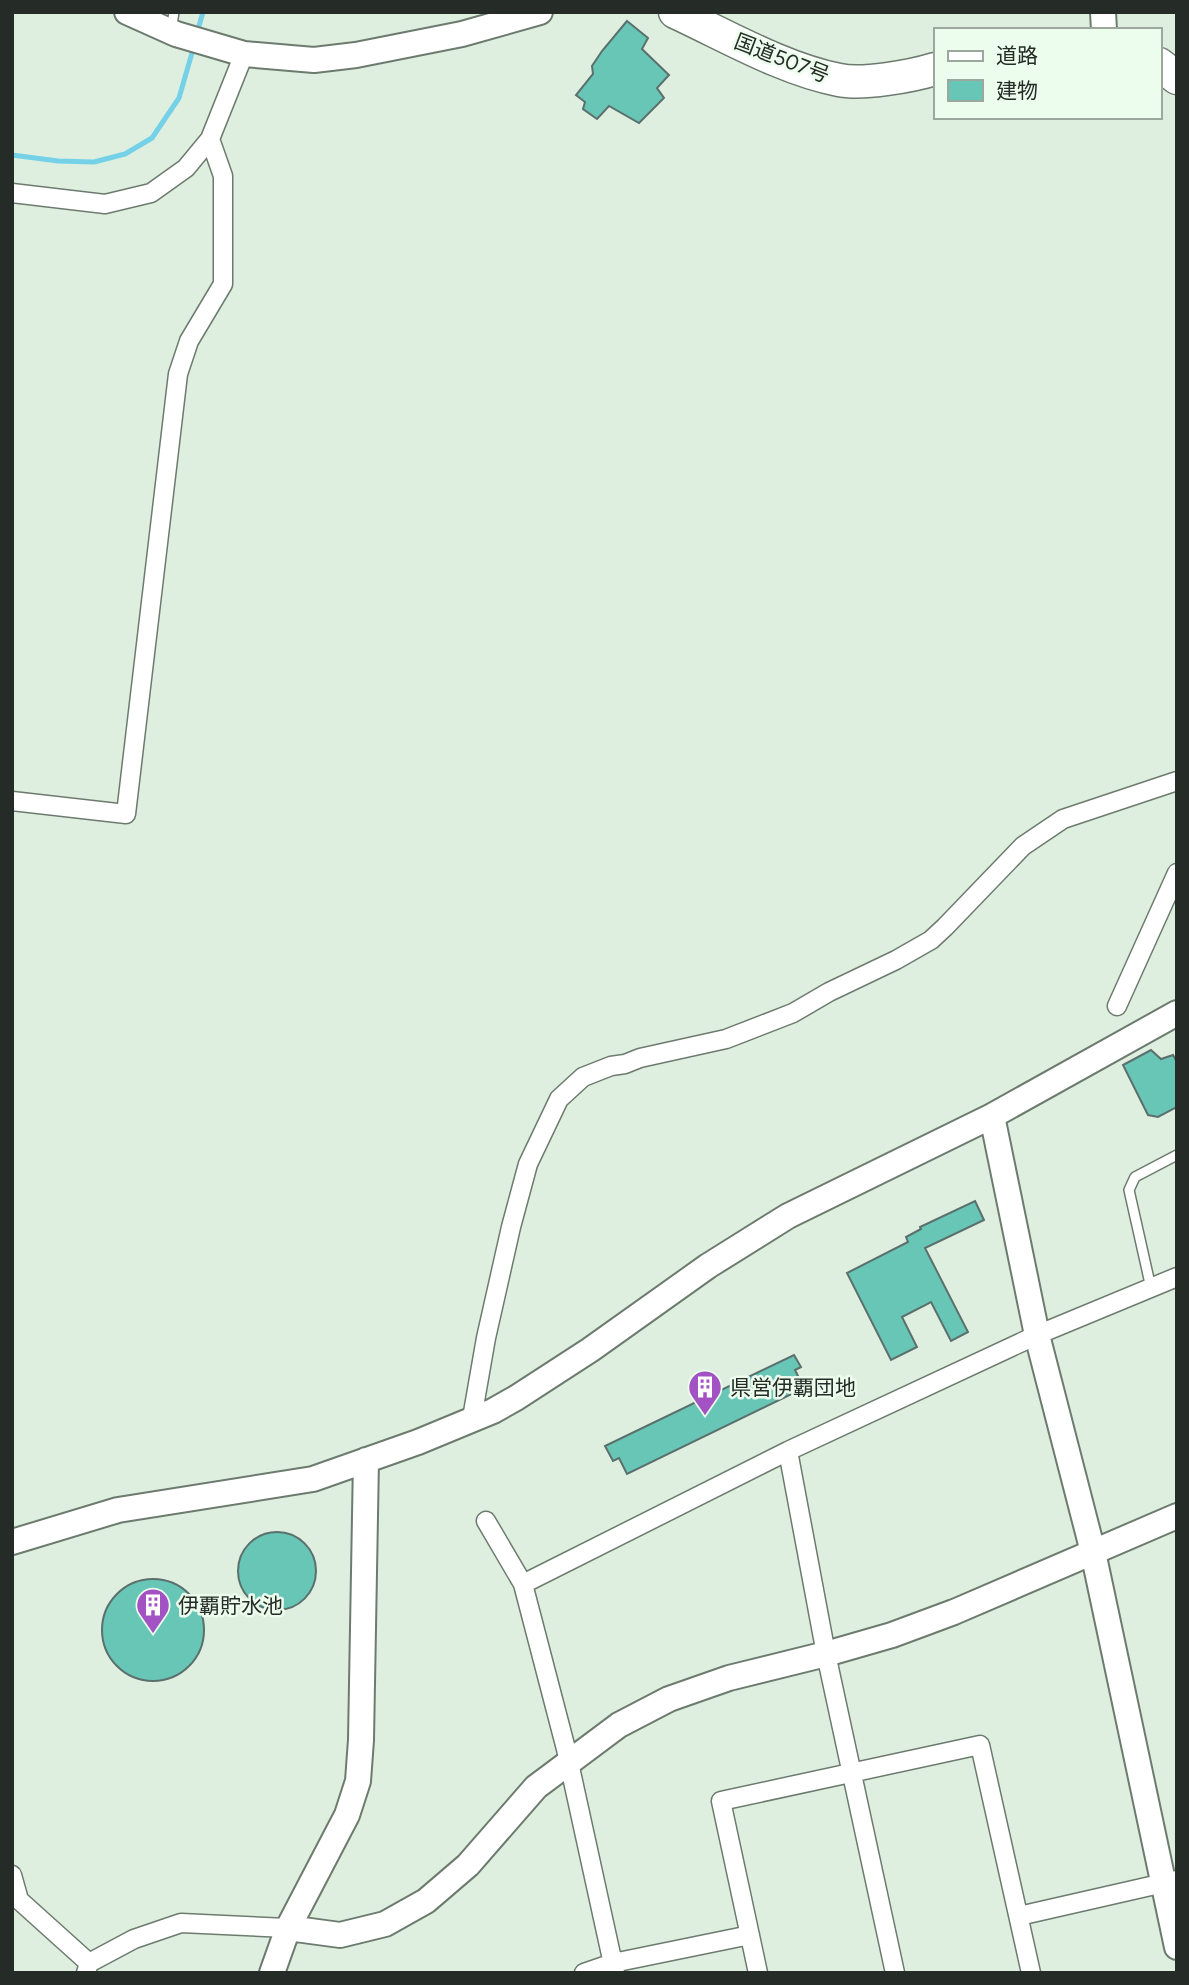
<svg xmlns="http://www.w3.org/2000/svg" width="1189" height="1985" viewBox="0 0 1189 1985" font-family="Figtree,'Noto Sans JP',sans-serif">
<style>
.lines{fill:none;stroke-linecap:round;stroke-linejoin:round}
.stream{stroke:#75d1e7;stroke-width:5}
.building{fill:#67c6b6;stroke:#5b706c;stroke-width:2}
.lane-casing{stroke:#6c7b6e;stroke-width:12}
.street-casing{stroke:#6c7b6e;stroke-width:21}
.secondary-casing{stroke:#6c7b6e;stroke-width:28}
.highway-casing{stroke:#6c7b6e;stroke-width:35}
.lane{stroke:#fff;stroke-width:9}
.street{stroke:#fff;stroke-width:18}
.secondary{stroke:#fff;stroke-width:24}
.highway{stroke:#fff;stroke-width:32}
.labels{text-anchor:middle;dominant-baseline:central;stroke-width:5;stroke-linejoin:round;paint-order:stroke}
.street-label{font-size:21px;fill:#252b26;stroke:#ecfced}
.poi-label{font-size:21px;fill:#252b26;stroke:#ecfced;text-anchor:start}
</style>
<rect width="100%" height="100%" fill="#deefe0"/>
<g class="lines">
<!-- stream -->
<path class="stream" d="M197,33L203,12
M12,155L58,161L94,162L125,154L152,138L179,98L194,46"/>
</g>
<!-- building -->
<path class="building" d="M627,21L648,38L642,49L669,75L657,88L664,98L639,123L609,106L597,119L583,109L585,102L576,95L593,74L592,66L602,51Z
M1151,1050L1161,1059L1173,1055L1177,1062V1107L1158,1117L1148,1115L1123,1065Z
M975,1201L984,1220L925,1248L968,1332L951,1341L931,1302L902,1317L917,1347L891,1360L847,1273L908,1242L906,1237L921,1229L920,1227Z
M794,1355L801,1367L795,1370L804,1388L627,1474L619,1458L613,1461L605,1446Z
M238 1571a39 39 0 1 1 78 0a39 39 0 1 1-78 0Z
M102 1630a51 51 0 1 1 102 0a51 51 0 1 1-102 0Z"/>
<g class="lines">
<!-- lane casing -->
<g class="lane-casing">
<path id="lane" d="M171,31L174,12
M1151,1288L1129,1190L1135,1177L1177,1155"/>
</g>
<!-- street casing -->
<g class="street-casing">
<path id="street" d="M12,193L105,204L151,193L186,168L210,139L244,54
M12,801L126,814L178,374L189,341L223,284V176L210,139
M1117,1006L1177,873
M472,1418L486,1338L511,1227L528,1164L559,1099L583,1077L611,1066L625,1064L640,1058L726,1039L793,1013L829,992L896,960L931,940L945,927L1023,846L1063,819L1177,781
M788,1451L826,1654L895,1973
M486,1521L523,1584L566,1749L615,1973
M523,1584L788,1451L1037,1335L1177,1277
M12,1875L19,1900L89,1963
M1019,1916L1177,1880
M86,1973L89,1963L134,1939L181,1923L288,1928
M584,1973L613,1963L750,1935
M758,1973L721,1801L980,1745L1031,1973"/>
</g>
<!-- secondary casing -->
<g class="secondary-casing">
<path id="secondary" d="M127,12L176,34L244,54L314,60L356,55L462,34L540,12
M1103,12L1104,30
M992,1116L1037,1335L1093,1552L1177,1947
M12,1542L118,1510L313,1479L418,1442L493,1411L516,1398L590,1350L708,1266L788,1216L992,1116L1177,1013
M288,1928L340,1935L385,1924L426,1901L468,1865L536,1787L619,1725L669,1699L729,1678L826,1654L892,1635L954,1612L1177,1516
M272,1973L288,1928L347,1815L358,1781L361,1740L366,1460"/>
</g>
<!-- highway casing -->
<g class="highway-casing">
<path id="highway" d="M675,12C727,36 783,69 839,80C863,85 912,76 935,69
M1159,64L1177,78"/>
</g>
<!-- lane -->
<use href="#lane" class="lane"/>
<!-- street -->
<use href="#street" class="street"/>
<!-- secondary -->
<use href="#secondary" class="secondary"/>
<!-- highway -->
<use href="#highway" class="highway"/>
</g>
<!-- icons -->
<defs>
<g id="building-pin" transform="scale(1.75)"><path d="M0 17L-7.5 6A9.5 9.5 0 1 1 7.5 6Z" fill="#a252c2" stroke="#ecfced"/><path d="M-4-6H4V6H1V3H-1V6H-4ZM-2.5-4.3h1.7v1.8h-1.7ZM.8-4.3h1.7v1.8H.8ZM-2.5-1h1.7V.8h-1.7ZM.8-1h1.7V.8H.8Z" fill="#fff"/></g>
</defs>
<g fill-rule="evenodd">
<use href="#building-pin" x="705" y="1387"/>
<use href="#building-pin" x="153" y="1605"/>
</g>
<g class="labels">
<!-- street labels -->
<g class="street-label">
<text transform="translate(782 58) rotate(21)">国道507号</text>
</g>
<!-- poi labels -->
<g class="poi-label">
<text x="730" y="1387">県営伊覇団地</text>
<text x="178" y="1605">伊覇貯水池</text>
</g>
</g>
<!-- border -->
<rect width="1189" height="1985" fill="none" stroke="#252b26" stroke-width="28"/>
<!-- legend -->
<rect x="934" y="28" width="228" height="91" fill="#ecfced" stroke="#9ca89d" stroke-width="2"/>
<rect x="948" y="51" width="35" height="10" fill="#ffffff" stroke="#9ca89d" stroke-width="2"/>
<text x="996" y="63" font-size="21" fill="#252b26">道路</text>
<rect x="948" y="80" width="35" height="21" fill="#67c6b6" stroke="#9ca89d" stroke-width="2"/>
<text x="996" y="98" font-size="21" fill="#252b26">建物</text>
</svg>
